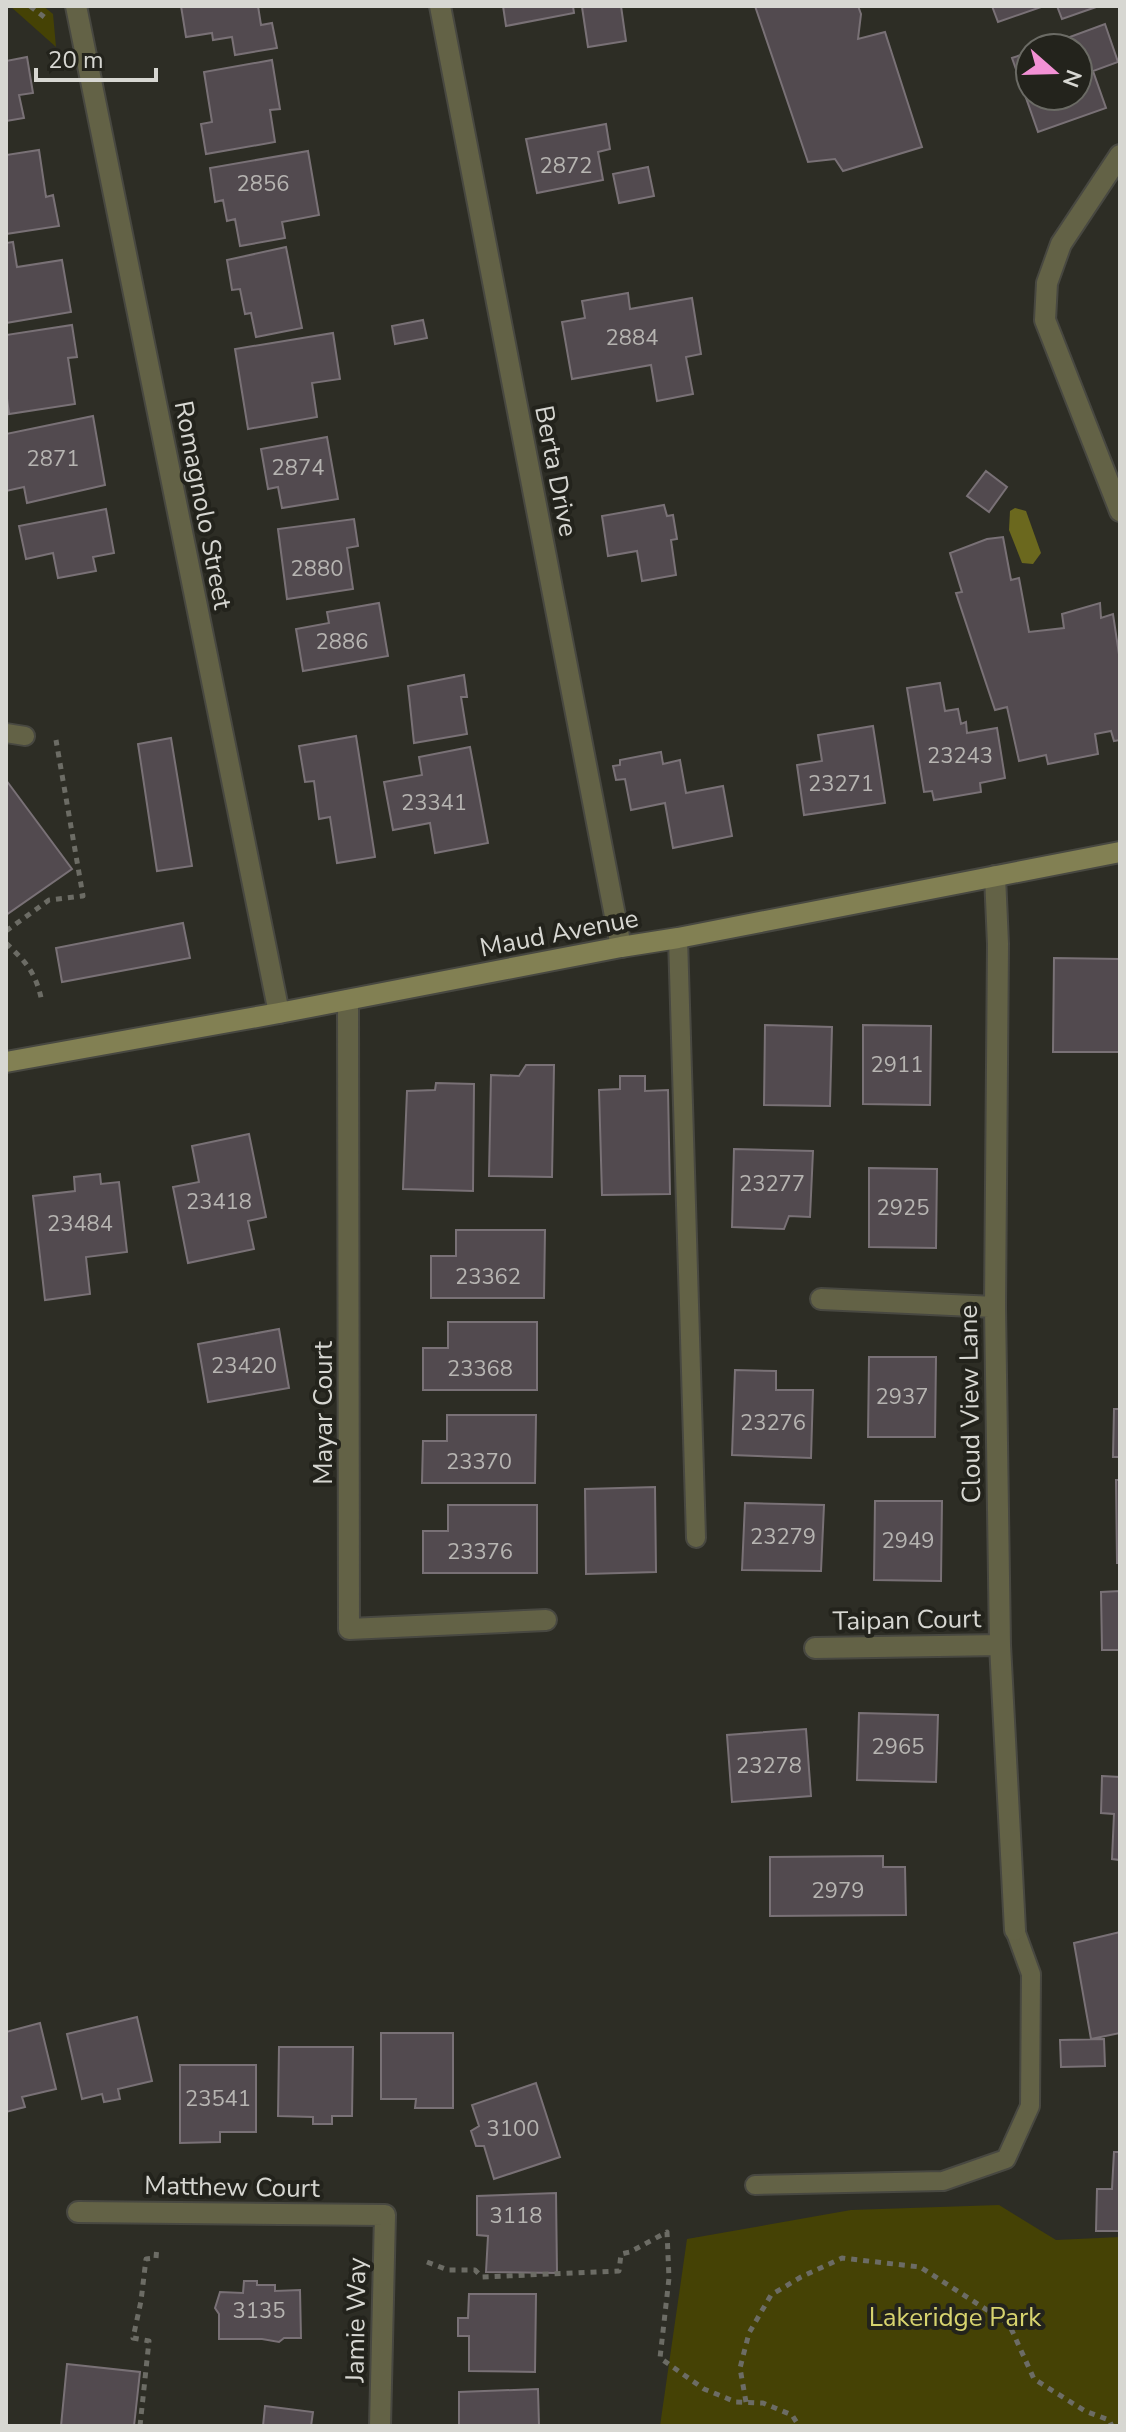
<svg xmlns="http://www.w3.org/2000/svg" width="1126" height="2432" viewBox="0 0 1126 2432" font-family="'Nunito Sans',sans-serif">
<style>
.green{fill:#454205}
.water{fill:#6b681e}
.building{fill:#524a4f;stroke:#797176;stroke-width:2}
.lines{fill:none;stroke-linecap:round;stroke-linejoin:round}
.lane-casing{stroke:#484841;stroke-width:22}
.street-casing{stroke:#484841;stroke-width:24}
.secondary-casing{stroke:#484841;stroke-width:24}
.path{stroke:#6c6c65;stroke-width:5;stroke-dasharray:6 6;stroke-linecap:butt}
.lane{stroke:#636246;stroke-width:18}
.street{stroke:#636246;stroke-width:20}
.secondary{stroke:#828053;stroke-width:20}
.labels{text-anchor:middle;dominant-baseline:central;stroke-width:8;stroke-linejoin:round;paint-order:stroke}
.number-label{font-size:22px;fill:#b6b4b1}
.street-label{font-size:26px;fill:#d7d7d2;stroke:#23231c}
.park-label{font-size:26px;fill:#d7d36e;stroke:#23231c}
</style>
<rect width="100%" height="100%" fill="#2d2d25"/>
<!-- green -->
<path class="green" d="M10,6H43L53,14L56,47Z
M999,2205L1056,2240L1120,2237V2426H660L687,2239L851,2210Z"/>
<!-- water -->
<path class="water" d="M1015,508L1026,511L1041,553L1033,564L1022,563L1009,530L1010,511Z"/>
<!-- building -->
<path class="building" d="M181,6H258L261,25L272,23L277,48L235,55L232,37L213,40L212,33L186,37Z
M503,6H573L574,13L506,26Z
M590,6H621L626,41L588,47L582,7Z
M755,6H858L861,14L858,39L885,32L922,147L843,171L835,159L808,162Z
M992,6H1044L998,22Z
M1057,6H1099L1062,19Z
M1105,24L1118,62L1093,71L1106,108L1038,132L1012,58L1030,52V96H1078V48H1040Z
M27,57L33,93L19,95L24,118L6,121V61Z
M272,60L280,109L270,110L275,142L206,154L201,124L212,122L204,72Z
M606,124L610,149L598,152L603,180L537,193L526,139Z
M39,150L46,197L53,195L59,226L6,234V155Z
M308,151L319,215L282,222L285,238L240,246L235,219L227,221L223,200L215,202L210,168Z
M648,167L654,196L619,203L613,174Z
M13,242L17,267L62,260L71,312L6,323V243Z
M286,247L302,328L256,337L251,313L245,314L240,289L232,290L227,260Z
M628,293L630,309L692,298L701,354L686,357L693,394L657,401L651,365L572,379L562,322L585,318L582,301Z
M423,320L427,338L395,344L392,326Z
M72,325L77,357L68,358L75,404L9,414L6,391V335Z
M333,333L340,379L312,383L317,417L248,429L235,349Z
M93,416L105,485L27,503L24,487L6,491V434Z
M327,437L338,499L282,508L278,487L268,489L261,449Z
M986,471L1007,487L989,512L967,496Z
M664,505L667,516L673,515L677,539L671,540L676,575L642,581L637,551L608,556L602,516Z
M106,509L114,553L93,557L96,571L58,578L53,553L26,559L19,526Z
M354,519L358,546L347,548L353,589L287,599L278,529Z
M1003,537L1011,580L1019,578L1029,632L1064,628L1062,614L1100,603L1101,618L1113,614L1120,661V740L1114,741L1111,731L1095,734L1098,754L1048,764L1046,755L1019,761L1007,707L995,710L956,593L962,592L950,553L987,539Z
M379,603L388,656L303,671L296,629L329,623L327,612Z
M464,675L467,697H461L467,734L414,743L408,686Z
M940,683L945,711L958,709L961,724L966,722L967,733L997,728L1005,778L980,783L981,792L934,800L932,791L924,792L907,688Z
M873,726L885,803L804,815L797,765L822,761L818,735Z
M356,736L375,857L337,863L330,817L319,819L314,781L305,782L299,746Z
M171,738L192,866L157,871L138,744Z
M470,747L488,843L435,853L430,823L393,830L384,782L422,775L419,757Z
M661,752L663,764L680,760L686,793L723,786L732,836L673,848L665,803L631,810L625,779L616,780L613,766L620,765V760Z
M6,780L72,869L6,915Z
M183,923L190,958L62,982L56,948Z
M1054,958L1120,959V1052H1053Z
M765,1025L832,1027L830,1106L764,1105Z
M863,1025L931,1026L930,1105L863,1104Z
M526,1065H554L552,1177L489,1176L491,1075L519,1076Z
M620,1076H645V1091L668,1090L670,1194L602,1195L599,1090L620,1089Z
M436,1083L474,1084L473,1191L403,1189L407,1091L435,1090Z
M249,1134L266,1217L248,1221L254,1249L188,1263L173,1187L199,1182L192,1146Z
M734,1149L813,1151L810,1217L789,1216L784,1229L732,1227Z
M869,1168L937,1169L936,1248L869,1247Z
M100,1174L101,1184L119,1182L127,1252L86,1257L90,1294L45,1300L33,1196L75,1191L74,1177Z
M456,1230H545L544,1298H431V1256H456Z
M448,1322H537V1390H423V1348H448Z
M279,1329L289,1388L208,1402L198,1344Z
M869,1357H936L935,1437H868Z
M735,1370L776,1371V1390H813L811,1458L732,1455Z
M1114,1409H1120V1457H1113Z
M447,1415H536L535,1483H422L423,1441H447Z
M1116,1480H1120V1563H1117Z
M655,1487L656,1572L586,1574L585,1489Z
M875,1501H942L941,1581L874,1580Z
M745,1503L824,1505L821,1571L742,1570Z
M448,1505H537V1573H423V1531H448Z
M1120,1591V1650H1102L1101,1592Z
M859,1713L938,1715L936,1782L857,1780Z
M806,1729L811,1796L732,1802L727,1735Z
M1102,1776L1120,1777V1860L1112,1859L1114,1814L1101,1813Z
M883,1856V1867H905L906,1915L770,1916V1857Z
M1120,1932V2033L1091,2039L1074,1943Z
M137,2017L152,2081L118,2089L120,2099L104,2102L102,2094L82,2099L67,2034Z
M40,2023L56,2089L22,2097L25,2107L6,2112V2032Z
M381,2033H453V2108H415L416,2099H381Z
M1104,2039L1105,2066L1061,2067L1060,2040Z
M279,2047H353L352,2116H332V2124H313V2117L278,2116Z
M180,2065H256V2132H220V2142L180,2143Z
M536,2083L560,2157L494,2179L484,2146H476L471,2131L479,2126L472,2105Z
M1114,2152H1120V2231H1096L1097,2189H1112Z
M556,2193L557,2273L486,2272L488,2236L477,2235V2196Z
M244,2281H257V2285H275V2291L300,2290L301,2338H284L279,2342L262,2339H219V2314L215,2308L220,2292L243,2293Z
M469,2294H536L535,2372L469,2371V2336H458V2318H468Z
M67,2364L140,2372L134,2426H61Z
M538,2389L539,2426H459V2392Z
M265,2406L313,2412L311,2426H263Z"/>
<g class="lines">
<!-- lane casing -->
<g class="lane-casing">
<path id="lane" d="M6,733L25,736
M678,938L696,1538
M755,2185L943,2181L1006,2159L1030,2106L1031,1974L1015,1930"/>
</g>
<!-- street casing -->
<g class="street-casing">
<path id="street" d="M76,6L279,1013
M440,6L621,947
M1120,155L1061,244L1047,283L1045,320L1120,511
M995,876L998,944L995,1307L1000,1645L1015,1930
M348,1000L349,1629L546,1620
M821,1299L995,1307
M815,1648L1000,1645
M78,2212L385,2215L380,2426"/>
</g>
<!-- secondary casing -->
<g class="secondary-casing">
<path id="secondary" d="M6,1062L279,1013L621,947L678,938L1120,852"/>
</g>
<!-- path -->
<path class="path" d="M30,6L48,20
M6,931L49,900L83,896L56,740
M6,943C27,963 36,973 42,1002
M427,2262L448,2270H475L482,2277L619,2271L621,2254L630,2252L667,2232L669,2278L660,2358L704,2389L736,2402L763,2403L792,2415L799,2426
M746,2402L740,2368L749,2333L771,2295L801,2277L842,2258L920,2267L1009,2324L1034,2379L1085,2411L1109,2420L1112,2426
M140,2426L149,2341L133,2338L141,2301L146,2259L156,2258L157,2246"/>
<!-- lane -->
<use href="#lane" class="lane"/>
<!-- street -->
<use href="#street" class="street"/>
<!-- secondary -->
<use href="#secondary" class="secondary"/>
</g>
<g class="labels">
<!-- number labels -->
<g class="number-label">
<text x="566" y="166">2872</text>
<text x="263" y="184">2856</text>
<text x="632" y="338">2884</text>
<text x="53" y="459">2871</text>
<text x="298" y="468">2874</text>
<text x="317" y="569">2880</text>
<text x="342" y="642">2886</text>
<text x="960" y="756">23243</text>
<text x="841" y="784">23271</text>
<text x="434" y="803">23341</text>
<text x="897" y="1065">2911</text>
<text x="772" y="1184">23277</text>
<text x="219" y="1202">23418</text>
<text x="903" y="1208">2925</text>
<text x="80" y="1224">23484</text>
<text x="488" y="1277">23362</text>
<text x="244" y="1366">23420</text>
<text x="480" y="1369">23368</text>
<text x="902" y="1397">2937</text>
<text x="773" y="1423">23276</text>
<text x="479" y="1462">23370</text>
<text x="783" y="1537">23279</text>
<text x="908" y="1541">2949</text>
<text x="480" y="1552">23376</text>
<text x="898" y="1747">2965</text>
<text x="769" y="1766">23278</text>
<text x="838" y="1891">2979</text>
<text x="218" y="2099">23541</text>
<text x="513" y="2129">3100</text>
<text x="516" y="2216">3118</text>
<text x="259" y="2311">3135</text>
</g>
<!-- street labels -->
<g class="street-label">
<text transform="translate(556 471) rotate(79)">Berta Drive</text>
<text transform="translate(203 505) rotate(79)">Romagnolo Street</text>
<text transform="translate(559 933) rotate(-11)">Maud Avenue</text>
<text transform="translate(970 1404) rotate(-91)">Cloud View Lane</text>
<text transform="translate(323 1413) rotate(-90)">Mayar Court</text>
<text transform="translate(907 1620) rotate(-1)">Taipan Court</text>
<text transform="translate(232 2187) rotate(1)">Matthew Court</text>
<text transform="translate(356 2320) rotate(-89)">Jamie Way</text>
</g>
<!-- park labels -->
<g class="park-label">
<text x="955" y="2317">Lakeridge Park</text>
</g>
</g>
<!-- border -->
<rect width="1126" height="2432" fill="none" stroke="#d7d7d2" stroke-width="16"/>
<!-- north arrow -->
<g transform="translate(1054 72) rotate(110)"><circle r="38" fill="#23231c" stroke="#6b6b65" stroke-width="2"/>
<path d="M0-6L14 30L0 20L-14 30Z" fill="#f391d5"/>
<text y="-12" font-size="22" font-weight="bold" text-anchor="middle" fill="#d7d7d2">N</text>
</g>
<!-- scale -->
<path d="M36 68v12h120v-12" fill="none" stroke="#d7d7d2" stroke-width="4"/>
<text x="48" y="68" font-size="24" fill="#d7d7d2" stroke="#23231c" stroke-width="6" paint-order="stroke">20 m</text>
</svg>
